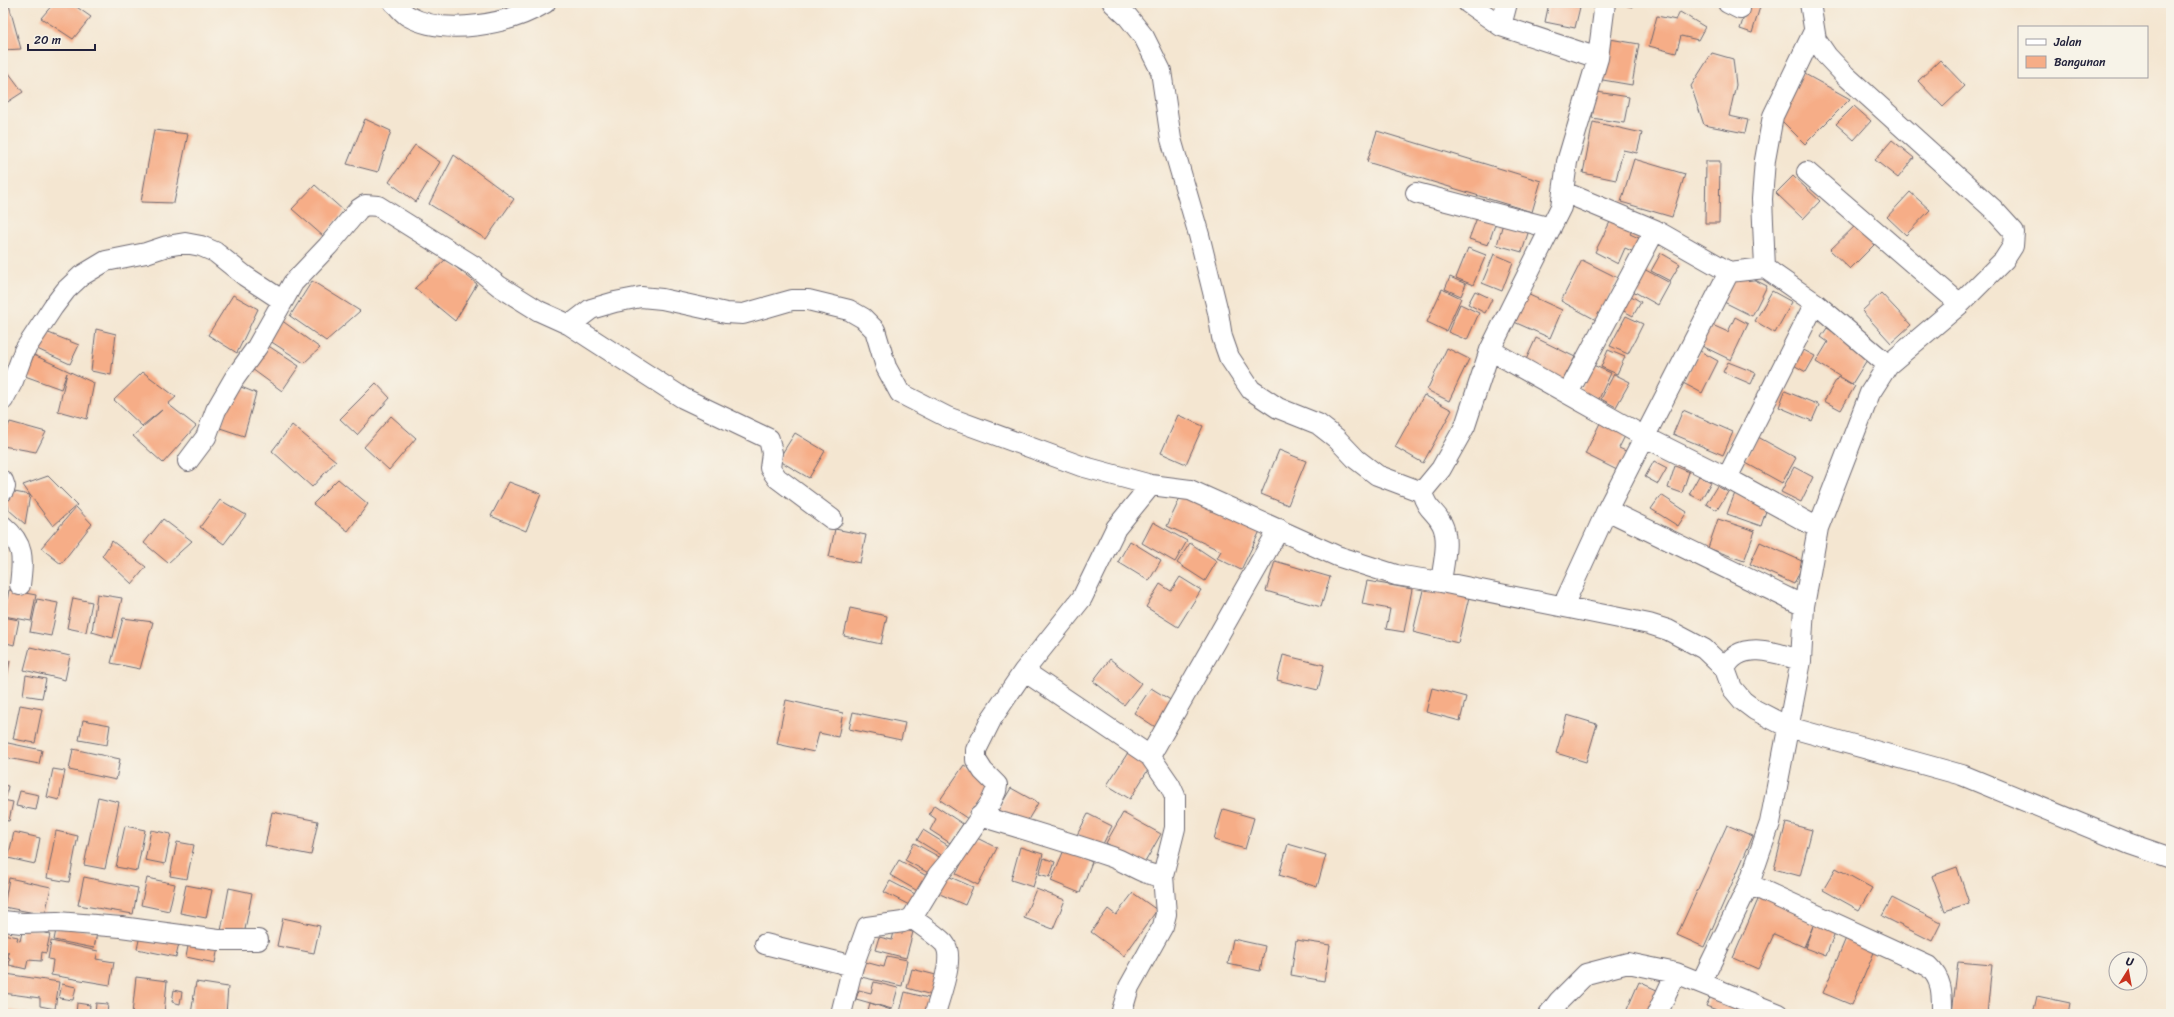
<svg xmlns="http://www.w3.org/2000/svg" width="2174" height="1017" viewBox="0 0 2174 1017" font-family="Sriracha,sans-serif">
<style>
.building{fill:#f6ad87}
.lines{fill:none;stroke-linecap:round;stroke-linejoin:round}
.minor-casing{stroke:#6c6770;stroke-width:22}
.minor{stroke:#fff;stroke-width:20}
</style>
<rect width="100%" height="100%" fill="#f7f3e8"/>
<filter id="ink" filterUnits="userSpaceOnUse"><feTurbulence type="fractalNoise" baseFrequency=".025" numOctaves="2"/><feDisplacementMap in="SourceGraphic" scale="8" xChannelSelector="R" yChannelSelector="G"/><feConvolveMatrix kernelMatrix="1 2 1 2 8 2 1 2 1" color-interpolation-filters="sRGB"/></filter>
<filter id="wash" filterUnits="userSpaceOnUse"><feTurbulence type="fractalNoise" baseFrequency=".012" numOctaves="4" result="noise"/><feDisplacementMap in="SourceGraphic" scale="16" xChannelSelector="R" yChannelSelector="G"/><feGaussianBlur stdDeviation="0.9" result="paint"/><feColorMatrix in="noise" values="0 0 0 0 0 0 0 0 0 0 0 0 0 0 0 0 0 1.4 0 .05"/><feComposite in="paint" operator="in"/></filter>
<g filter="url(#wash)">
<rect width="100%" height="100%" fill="#f4e6d1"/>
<g id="blocks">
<!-- building -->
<path class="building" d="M54,3H71L91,17L73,39L41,18Z
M1549,3L1580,7L1575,28L1545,22Z
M1618,3H1633L1632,7Z
M1748,4L1760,7L1752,33L1740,29Z
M3,5H9L21,49L3,50Z
M1680,12L1705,27L1698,40L1681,36L1676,53L1649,46L1657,16L1676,20Z
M1604,38L1639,44L1632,85L1597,79Z
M1712,53L1733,59L1736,85L1729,116L1748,120L1745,133L1704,125L1691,86Z
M1940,60L1965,86L1943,107L1918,81Z
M3,65L23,92L3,105Z
M1803,73L1850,99L1805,144L1778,117Z
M1597,92L1629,97L1624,123L1592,118Z
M1854,106L1871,121L1854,140L1836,124Z
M365,119L391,131L378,172L347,164Z
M1593,122L1642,133L1637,153L1623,150L1616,180L1583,173Z
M154,130L188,134L174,203L141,202Z
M1377,131L1541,181L1532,212L1367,162Z
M1892,140L1914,158L1898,178L1875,160Z
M415,145L440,162L416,202L389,182Z
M454,155L514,199L486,239L429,204Z
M1634,159L1685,174L1672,217L1621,202Z
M1706,161H1720L1719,223H1705Z
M1793,176L1820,201L1803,219L1776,193Z
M315,185L344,211L323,236L292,209Z
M1910,192L1930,210L1906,235L1887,217Z
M1478,215L1496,222L1488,245L1469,239Z
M1613,216L1634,226L1630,234L1641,239L1634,252L1625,248L1618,264L1595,252Z
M1503,223L1529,230L1522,252L1497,245Z
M1856,225L1875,244L1850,269L1830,250Z
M1468,248L1486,255L1473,285L1456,278Z
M1661,253L1680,264L1670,281L1651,271Z
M1494,254L1513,262L1502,291L1482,283Z
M446,259L477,284L455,321L415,288Z
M1582,260L1618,278L1596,320L1561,301Z
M1642,268L1670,283L1658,305L1631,290Z
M1737,271L1767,286L1752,316L1722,301Z
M1450,277L1466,284L1461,296L1445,289Z
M312,281L360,311L326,341L290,316Z
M1442,289L1461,298L1446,331L1427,322Z
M1475,291L1492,299L1485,313L1468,304Z
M1772,291L1792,302L1775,333L1755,321Z
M1525,293L1562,310L1550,338L1512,321Z
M1881,293L1911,325L1891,343L1862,311Z
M1628,294L1641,302L1633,316L1620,309Z
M233,295L258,309L237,353L208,335Z
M1460,304L1479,313L1467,340L1448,332Z
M1626,316L1643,324L1628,354L1610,346Z
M1735,317L1748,324L1731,360L1700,345L1710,324L1728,332Z
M281,320L320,348L304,363L267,339Z
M1827,328L1870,355L1852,384L1816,362L1828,342L1821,337Z
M96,329L116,334L111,375L91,371Z
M41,330L79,345L70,364L35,348Z
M1536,338L1575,357L1562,382L1524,364Z
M267,345L299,366L282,391L252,369Z
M1796,346L1815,356L1806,372L1788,362Z
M1447,348L1469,359L1449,401L1427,390Z
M1608,350L1625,357L1617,374L1601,367Z
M1700,351L1718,361L1702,393L1683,383Z
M34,355L94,383L87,419L58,411L67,373L61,389L25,376Z
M1728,362L1756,373L1751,384L1723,372Z
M1593,365L1611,373L1599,399L1581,391Z
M143,372L176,397L168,404L196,426L163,463L133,436L162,410L142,426L114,400Z
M1614,374L1630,382L1616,407L1601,399Z
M1838,377L1855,386L1841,410L1824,401Z
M376,383L390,398L357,435L340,419Z
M236,385L256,393L244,436L220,428Z
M1785,391L1819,405L1812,421L1779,407Z
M1424,395L1452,410L1423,463L1395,447Z
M1683,410L1733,432L1723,455L1673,434Z
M1178,415L1203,426L1186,464L1161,453Z
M391,416L416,438L389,470L364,447Z
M1601,421L1626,434L1619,448L1628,452L1619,471L1585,454Z
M10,422L46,432L36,452L3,446V438Z
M292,425L336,461L312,487L272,451Z
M795,433L825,451L809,478L778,460Z
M1758,437L1796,458L1782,483L1744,462Z
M1279,450L1306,461L1288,505L1261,494Z
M1654,461L1667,468L1658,484L1645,477Z
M1675,466L1689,472L1682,493L1668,488Z
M1794,467L1813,477L1801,502L1781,492Z
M48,476L77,505L53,526L30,495L25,524L9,510L4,490L30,495L23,485Z
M1699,476L1711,482L1701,500L1689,494Z
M338,479L368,504L348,531L313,504Z
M509,482L541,494L526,531L491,516Z
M1717,486L1728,492L1717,510L1706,504Z
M1183,492L1261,529L1241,570L1217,558L1221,551L1167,526Z
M1735,493L1768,505L1761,526L1727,514Z
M1661,495L1687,512L1678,526L1651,509Z
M220,500L246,515L224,544L200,527Z
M76,507L92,524L61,564L41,548Z
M163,519L192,541L168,563L144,543Z
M1718,519L1755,531L1744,561L1708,548Z
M1153,522L1187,541L1175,562L1142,543Z
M835,529L866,535L860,563L829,557Z
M112,541L146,567L132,584L102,556Z
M1130,541L1161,560L1149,581L1118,562Z
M1760,542L1804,562L1794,584L1750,564Z
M1190,543L1217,561L1205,581L1177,563Z
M1275,561L1330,577L1321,607L1266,591Z
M1180,577L1201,590L1178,627L1146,607L1160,584L1171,591Z
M1367,581L1412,589L1404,632L1386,629L1390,609L1362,604Z
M1424,586L1469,597L1458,643L1413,632Z
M9,590L36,595L31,621L4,616Z
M97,594L122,598L113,638L92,632Z
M73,598L92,602L86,632L67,628Z
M37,599L58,603L51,636L30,632Z
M850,608L887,616L881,644L844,636Z
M3,617L19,620L14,645L3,642Z
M123,618L153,622L140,669L111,663Z
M30,647L70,656L65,680L24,670Z
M1283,655L1324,665L1318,690L1277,680Z
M1110,659L1141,683L1124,705L1093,681Z
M3,660L10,661L4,692H3Z
M26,675L46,679L42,698L23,695Z
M1151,688L1177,704L1160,730L1134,713Z
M1432,688L1466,697L1460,721L1426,712Z
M786,700L843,713L838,737L819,733L814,752L777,744Z
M20,705L42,709L35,743L13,739Z
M853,712L905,723L901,740L849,729Z
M1567,715L1597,724L1586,762L1556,753Z
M83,720L110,725L107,745L79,740Z
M3,742L42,750L39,764L3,757Z
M73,749L120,759L116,780L69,770Z
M1129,751L1151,765L1130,799L1107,785Z
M964,765L992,784L968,819L940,800Z
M53,769L65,771L59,800L47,797Z
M3,785L8,786L6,797H3Z
M1011,788L1038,803L1025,825L998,810Z
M20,791L39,795L36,810L16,806Z
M98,797L119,802L105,869L84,865Z
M3,800L13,802L9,821L3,820Z
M934,805L963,824L950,843L930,830L936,819L929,814Z
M1223,809L1254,818L1245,849L1214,840Z
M272,812L318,821L311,855L265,846Z
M1123,813L1161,834L1144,864L1106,843Z
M1088,814L1112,826L1101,848L1077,835Z
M1786,823L1812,830L1800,876L1774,869Z
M1727,825L1753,836L1704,947L1677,935Z
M125,826L145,830L137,871L116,867Z
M151,830L171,834L165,864L145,860Z
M923,830L949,846L943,856L917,840Z
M56,831L78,836L69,882L47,878Z
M14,832L40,838L35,864L8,858Z
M975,837L997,848L978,885L956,874Z
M177,842L194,845L187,879L170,876Z
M914,843L943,859L934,876L905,860Z
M1288,844L1326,855L1317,887L1279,875Z
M1020,847L1043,854L1033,887L1011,880Z
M1064,850L1092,862L1080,893L1051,881Z
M1044,858L1055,862L1050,877L1039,874Z
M899,860L930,878L921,893L890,875Z
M1957,867L1969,903L1945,911L1932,876Z
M1836,868L1872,888L1859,910L1823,890Z
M941,873L973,887L965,905L933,891Z
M84,877L138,888L133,914L78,905Z
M9,878L51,887L45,915L4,907Z
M147,878L175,884L169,911L141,905Z
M890,881L919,896L913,907L884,892Z
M186,885L212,890L206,918L180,913Z
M229,888L252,893L244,935L221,931Z
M1036,889L1065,900L1053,929L1024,918Z
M1133,893L1157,910L1124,956L1091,932L1108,909L1116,915Z
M1760,895L1837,927L1826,956L1805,948L1813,926L1804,947L1774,934L1758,969L1733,958Z
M1892,898L1941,923L1932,941L1882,916Z
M283,918L320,926L314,953L277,946Z
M57,925L97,933L94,948L54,940Z
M23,928L50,934L46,953L42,952L41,961L28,960L26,969L9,965L10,958L8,957V952L6,974L59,982L55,1009L40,1006V998L3,993V934L18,937L17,940L20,941Z
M895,928L913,932L906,958L875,950L879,937L892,940Z
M141,931L180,939L176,957L137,949Z
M1846,938L1875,950L1852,1005L1823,993Z
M1233,939L1265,946L1260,971L1228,964Z
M1296,940L1330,945L1324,981L1291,975Z
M51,941L98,951L96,959L114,962L110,985L51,975L53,960L48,959Z
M189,941L218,947L215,963L186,957Z
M887,956L907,960L902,986L861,977L865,962L884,967Z
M1958,962L1992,965L1987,1014H1952Z
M912,969L940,976L935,996L907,988Z
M136,977L167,981L164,1014H132Z
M196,982L228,987L226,1014H191Z
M874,982L898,988L892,1009L856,999L859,990L871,993Z
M1639,982L1659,991L1649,1014H1625Z
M62,984L76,987L73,1000L59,998Z
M174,990L182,992L180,1004L172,1002Z
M1713,991L1739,1002L1733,1014H1722V1012L1706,1006Z
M905,992L932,999L928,1014H910L900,1012Z
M2037,996L2070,1003L2068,1014H2033Z
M77,1003L90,1005L89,1014H76Z
M96,1003L108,1004L107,1014H95Z
M870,1003L891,1010L890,1014H867Z
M3,1009L28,1013V1014H3Z"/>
</g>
</g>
<g filter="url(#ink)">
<use href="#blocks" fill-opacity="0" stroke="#6c6770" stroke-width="1"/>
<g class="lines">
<!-- minor casing -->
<g class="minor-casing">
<path id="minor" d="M394,3C399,7 403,13 408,16C445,37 510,24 545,3
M1113,3L1128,17L1144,37L1161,71L1171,139L1199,235L1218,312L1222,337L1229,357L1251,390L1278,408L1318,424L1336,438L1356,459L1377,475L1422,492
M1468,3L1501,26L1598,58
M1728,3L1740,9
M1501,26L1507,3
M1807,172L1960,304
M1416,193L1551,228
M1765,268L1762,199L1765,160L1773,116L1814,31
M1729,272L1765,268L1815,303L1888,365
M570,325L683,398L769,439L772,453L770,468L777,478L832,519
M1490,350L1561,207L1567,162L1598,58L1605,3
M1568,393L1655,230
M3,400L13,381L24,351L53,307L66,290L81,276L106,261L146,253L167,246L185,243L201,246L215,252L245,276L283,301
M188,461L206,437L216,410L234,379L257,347L293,283L328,246L359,209L365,205L378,206L474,266L499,286L539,311L570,325L591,309L615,302L641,297L662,299L726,313L743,314L792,300H808L849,310L863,318L875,330L886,367L900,393L947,417L1081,466L1151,485L1190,490L1337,556L1396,575L1441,582
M1727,478L1815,303
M3,481L5,487L3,491
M1422,492C1427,511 1435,510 1442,524C1450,540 1443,565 1441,582L1649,624L1668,630L1704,649L1725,669L1732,688L1743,701L1755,710L1788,727L1962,775L2130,844L2171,858
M1422,492L1441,469L1465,426L1490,350L1645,437L1727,478L1818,528
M1607,510L1804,606
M3,526C25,544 23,559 20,585
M1563,606L1607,510L1729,272L1655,230L1564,192
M1725,669C1738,639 1777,652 1801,661L1804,606L1818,528L1870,393L1888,365L1960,304L2004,260L2013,246L2014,232L1993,209L1846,76L1827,56L1816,40L1810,3
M1024,671L1150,756L1170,785L1175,796V828L1163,876L1166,914L1163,926L1129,987L1121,1014
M1150,756L1279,529
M980,816C1024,829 1068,842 1112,857C1129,863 1144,876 1163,876
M1749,884L1928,966C1943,980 1942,994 1942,1014
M912,918C922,926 935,934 944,943C956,957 939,997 935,1014
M3,921L22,923L57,922L121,927L218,940H258
M765,944L853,966
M1701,983L1749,884L1770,823L1801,661
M841,1014L853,966L867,927L903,922L912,918L938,875L953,857L991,802L996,791L997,785L983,771L976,760V750L992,718L1024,671L1082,598L1116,528L1151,485
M1549,1014L1559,1001L1586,974L1628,963L1676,973L1778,1014
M1657,1014L1676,973"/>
</g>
<!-- minor -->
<use href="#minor" class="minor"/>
</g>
</g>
<!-- margin -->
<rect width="2174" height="1017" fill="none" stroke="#f7f3e8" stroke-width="16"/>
<!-- legend -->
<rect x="2018" y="26" width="130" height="52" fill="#f7f3e8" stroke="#a29fa3"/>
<rect x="2026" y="39" width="20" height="6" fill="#ffffff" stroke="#a29fa3"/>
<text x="2054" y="46" font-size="12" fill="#22223b">Jalan</text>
<rect x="2026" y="56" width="20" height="12" fill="#f6ad87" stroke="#a29fa3"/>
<text x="2054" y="66" font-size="12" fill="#22223b">Bangunan</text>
<!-- north arrow -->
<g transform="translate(2128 971) rotate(11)"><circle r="19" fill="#f7f3e8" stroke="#a29fa3"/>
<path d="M0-3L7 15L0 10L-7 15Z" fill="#c8321e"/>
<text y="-6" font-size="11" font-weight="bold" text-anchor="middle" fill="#22223b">U</text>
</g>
<!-- scale -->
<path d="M28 44v6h67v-6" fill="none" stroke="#22223b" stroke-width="2"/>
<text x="34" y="44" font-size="12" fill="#22223b" stroke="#f7f3e8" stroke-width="3" paint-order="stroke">20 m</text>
</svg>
